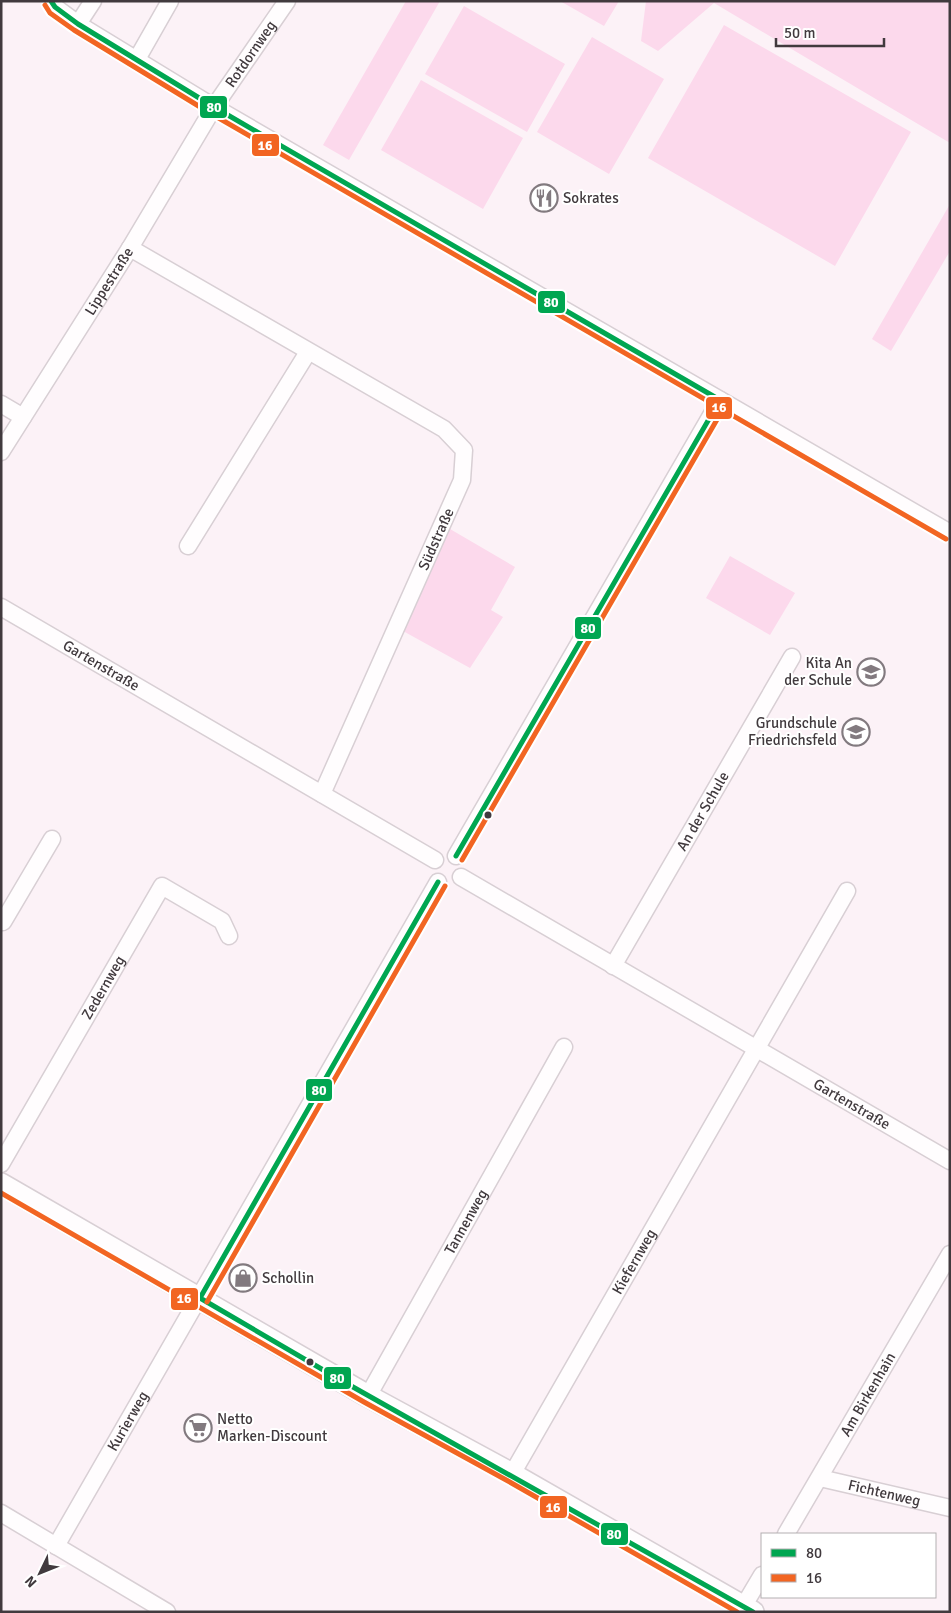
<svg xmlns="http://www.w3.org/2000/svg" width="951" height="1613" viewBox="0 0 951 1613" font-family="Signika,sans-serif">
<style>
.green{fill:#fcd9ec}
.lines{fill:none;stroke-linecap:round;stroke-linejoin:round}
.minor-casing{stroke:#d8cfd4;stroke-width:19}
.tertiary-casing{stroke:#d8cfd4;stroke-width:24}
.minor{stroke:#fffdfe;stroke-width:16}
.tertiary{stroke:#fffdfe;stroke-width:21}
.bus-1-casing{stroke:#fff;stroke-width:9}
.bus-2-casing{stroke:#fff;stroke-width:9}
.bus-1{stroke:#00a651;stroke-width:5}
.bus-2{stroke:#f26522;stroke-width:5}
.bus-dot{fill:#413a3e;stroke:#fff;stroke-width:2}
.labels{text-anchor:middle;dominant-baseline:central;stroke-width:4;stroke-linejoin:round;paint-order:stroke}
.street-label{font-size:15px;fill:#413a3e;stroke:#fff}
.poi-label{font-size:15px;fill:#413a3e;stroke:#fff;text-anchor:start}
.line-badge{stroke:#fff;stroke-width:2}
.badge-label{font-size:14px;text-anchor:middle;font-weight:bold;fill:#fff}
</style>
<rect width="100%" height="100%" fill="#fcf2f7"/>
<!-- green -->
<path class="green" d="M406,1H440L349,160L323,145Z
M560,1H619L604,26Z
M646,1H950V143L714,3L658,51L641,41Z
M464,6L565,64L527,132L425,74Z
M724,25L911,132L835,266L648,158Z
M592,37L664,79L609,174L537,132Z
M421,80L523,138L483,209L381,150Z
M950,204V251L891,351L872,339Z
M450,529L515,567L491,610L503,617L470,668L403,631Z
M730,556L795,593L770,635L706,598Z"/>
<g class="lines">
<!-- minor casing -->
<g class="minor-casing">
<g id="minor">
<path d="M51,1L55,7L78,24L214,107L950,533"/>
<path d="M78,24L93,1"/>
<path d="M137,59L170,1"/>
<path d="M130,248L444,429L464,450L462,480L322,794"/>
<path d="M1,404L23,417"/>
<path id="s1" d="M1,452L130,248L214,107L287,1"/>
<path d="M188,546L308,352"/>
<path id="s2" d="M1,607L435,860"/>
<path d="M456,856L720,400"/>
<path id="s3" d="M461,877L950,1161"/>
<path d="M1,921L3,922L52,839"/>
<path id="s4" d="M613,966L792,657"/>
<path id="s5" d="M1,1164L162,886L222,921L229,936"/>
<path id="s6" d="M368,1396L564,1047"/>
<path id="s7" d="M512,1474L847,891"/>
<path id="s8" d="M820,1478L950,1508"/>
<path d="M1,1513L167,1612"/>
<path id="s9" d="M786,1534L950,1254"/>
<path id="s10" d="M56,1546L438,882"/>
<path d="M740,1612L762,1575"/>
</g>
</g>
<!-- tertiary casing -->
<g class="tertiary-casing">
<path id="tertiary" d="M1,1184L368,1396L512,1474L753,1612"/>
</g>
<!-- minor -->
<use href="#minor" class="minor"/>
<!-- tertiary -->
<use href="#tertiary" class="tertiary"/>
<!-- bus-1 casing -->
<g class="bus-1-casing">
<path id="bus-1" d="M51,1L55,7L78,24L214,107L720,400
M456,856L720,400
M200,1298L337,1378L753,1612
M200,1298L438,882"/>
</g>
<!-- bus-2 casing -->
<g class="bus-2-casing">
<path id="bus-2" d="M45,5L50,13L74,30L210,113L946,539
M462,860L726,404
M1,1193L364,1402L508,1481L737,1612
M207,1302L445,886"/>
</g>
<!-- bus-1 -->
<use href="#bus-1" class="bus-1"/>
<!-- bus-2 -->
<use href="#bus-2" class="bus-2"/>
</g>
<!-- icons -->
<defs>
<g id="restaurant-ring" transform="scale(1.4375)"><circle r="9.5" fill="#fff" stroke="#827a7f" stroke-width="1.5"/><path d="M-5-6h1v4h1v-4h1v4h1v-4h1v5L-1.5 .5V6h-2V.5L-5-1ZM5-6V6H3V1.5H1.5Q1.5-4 5-6Z" fill="#827a7f"/></g>
<g id="school-ring" transform="scale(1.4375)"><circle r="9.5" fill="#fff" stroke="#827a7f" stroke-width="1.5"/><path d="M0-5L7-2L0 1L-7-2ZM-4 1L0 2.5L4 1V4Q0 6-4 4Z" fill="#827a7f"/></g>
<g id="shop-ring" transform="scale(1.4375)"><circle r="9.5" fill="#fff" stroke="#827a7f" stroke-width="1.5"/><path d="M-5-2.5h2.3a2.7 3.5 0 0 1 5.4 0H5L5.5 6h-11ZM-1.5-2.5h3a1.5 2.3 0 0 0-3 0Z" fill="#827a7f"/></g>
<g id="supermarket-ring" transform="scale(1.4375)"><circle r="9.5" fill="#fff" stroke="#827a7f" stroke-width="1.5"/><path d="M-6-5.5h2.5l.6 2H6L4.5 2H-2.5L-4.4-4H-6ZM-1.5 3.2a1.3 1.3 0 1 0 .1 0ZM3 3.2a1.3 1.3 0 1 0 .1 0Z" fill="#827a7f"/></g>
</defs>
<g fill-rule="evenodd">
<use href="#restaurant-ring" x="544" y="198"/>
<use href="#school-ring" x="871" y="672"/>
<use href="#school-ring" x="856" y="732"/>
<use href="#shop-ring" x="243" y="1278"/>
<use href="#supermarket-ring" x="198" y="1428"/>
</g>
<!-- markers -->
<g class="bus-dot">
<circle cx="488" cy="815" r="4.5"/>
<circle cx="310" cy="1362" r="4.5"/>
</g>
<g class="labels">
<!-- street labels -->
<g class="street-label">
<text stroke="none"><textPath href="#s1" startOffset="470">Rotdornweg</textPath></text>
<text stroke="none"><textPath href="#s1" startOffset="202">Lippestraße</textPath></text>
<text transform="translate(436 539) rotate(-66)">Südstraße</text>
<text stroke="none"><textPath href="#s2" startOffset="116">Gartenstraße</textPath></text>
<text stroke="none"><textPath href="#s4" startOffset="179">An der Schule</textPath></text>
<text stroke="none"><textPath href="#s5" startOffset="204">Zedernweg</textPath></text>
<text stroke="none"><textPath href="#s3" startOffset="452">Gartenstraße</textPath></text>
<text stroke="none"><textPath href="#s6" startOffset="200">Tannenweg</textPath></text>
<text stroke="none"><textPath href="#s7" startOffset="245">Kiefernweg</textPath></text>
<text stroke="none"><textPath href="#s9" startOffset="162">Am Birkenhain</textPath></text>
<text stroke="none"><textPath href="#s10" startOffset="144">Kurierweg</textPath></text>
<text stroke="none"><textPath href="#s8" startOffset="66">Fichtenweg</textPath></text>
</g>
<!-- poi labels -->
<g class="poi-label">
<text x="563" y="198">Sokrates</text>
<text x="852" y="663" text-anchor="end">Kita An<tspan x="852" dy="17">der Schule</tspan></text>
<text x="837" y="723" text-anchor="end">Grundschule<tspan x="837" dy="17">Friedrichsfeld</tspan></text>
<text x="262" y="1278">Schollin</text>
<text x="217" y="1419">Netto<tspan x="217" dy="17">Marken-Discount</tspan></text>
</g>
</g>
<g class="line-badge">
<rect x="199" y="95" width="29" height="24" rx="5" fill="#00a651"/>
<rect x="251" y="133" width="29" height="24" rx="5" fill="#f26522"/>
<rect x="537" y="290" width="29" height="24" rx="5" fill="#00a651"/>
<rect x="705" y="396" width="28" height="24" rx="5" fill="#f26522"/>
<rect x="574" y="616" width="28" height="24" rx="5" fill="#00a651"/>
<rect x="305" y="1078" width="28" height="24" rx="5" fill="#00a651"/>
<rect x="170" y="1287" width="29" height="24" rx="5" fill="#f26522"/>
<rect x="323" y="1366" width="29" height="24" rx="5" fill="#00a651"/>
<rect x="539" y="1495" width="29" height="24" rx="5" fill="#f26522"/>
<rect x="600" y="1522" width="29" height="24" rx="5" fill="#00a651"/>
</g>
<g class="badge-label">
<text x="214" y="112">80</text>
<text x="265" y="150">16</text>
<text x="551" y="307">80</text>
<text x="719" y="412">16</text>
<text x="588" y="633">80</text>
<text x="319" y="1095">80</text>
<text x="184" y="1303">16</text>
<text x="337" y="1383">80</text>
<text x="553" y="1512">16</text>
<text x="614" y="1539">80</text>
</g>
<!-- border -->
<rect width="951" height="1613" fill="none" stroke="#413a3e" stroke-width="5"/>
<!-- legend -->
<rect x="761" y="1533" width="175" height="65" fill="#ffffff" stroke="#b3b0b2"/>
<rect x="771" y="1549" width="25" height="8" fill="#00a651" stroke="#b3b0b2"/>
<text x="806" y="1558" font-size="15" fill="#413a3e">80</text>
<rect x="771" y="1574" width="25" height="8" fill="#f26522" stroke="#b3b0b2"/>
<text x="806" y="1583" font-size="15" fill="#413a3e">16</text>
<!-- north arrow -->
<g transform="translate(40 1573) rotate(227)" stroke="#ffffff" stroke-width="4" paint-order="stroke">
<path d="M0-4L9 19L0 12L-9 19Z" fill="#413a3e"/>
<text y="-8" font-size="14" font-weight="bold" text-anchor="middle" fill="#413a3e">N</text>
</g>
<!-- scale -->
<path d="M776 38v8h108v-8" fill="none" stroke="#413a3e" stroke-width="2.5"/>
<text x="784" y="38" font-size="15" fill="#413a3e" stroke="#ffffff" stroke-width="4" paint-order="stroke">50 m</text>
</svg>
